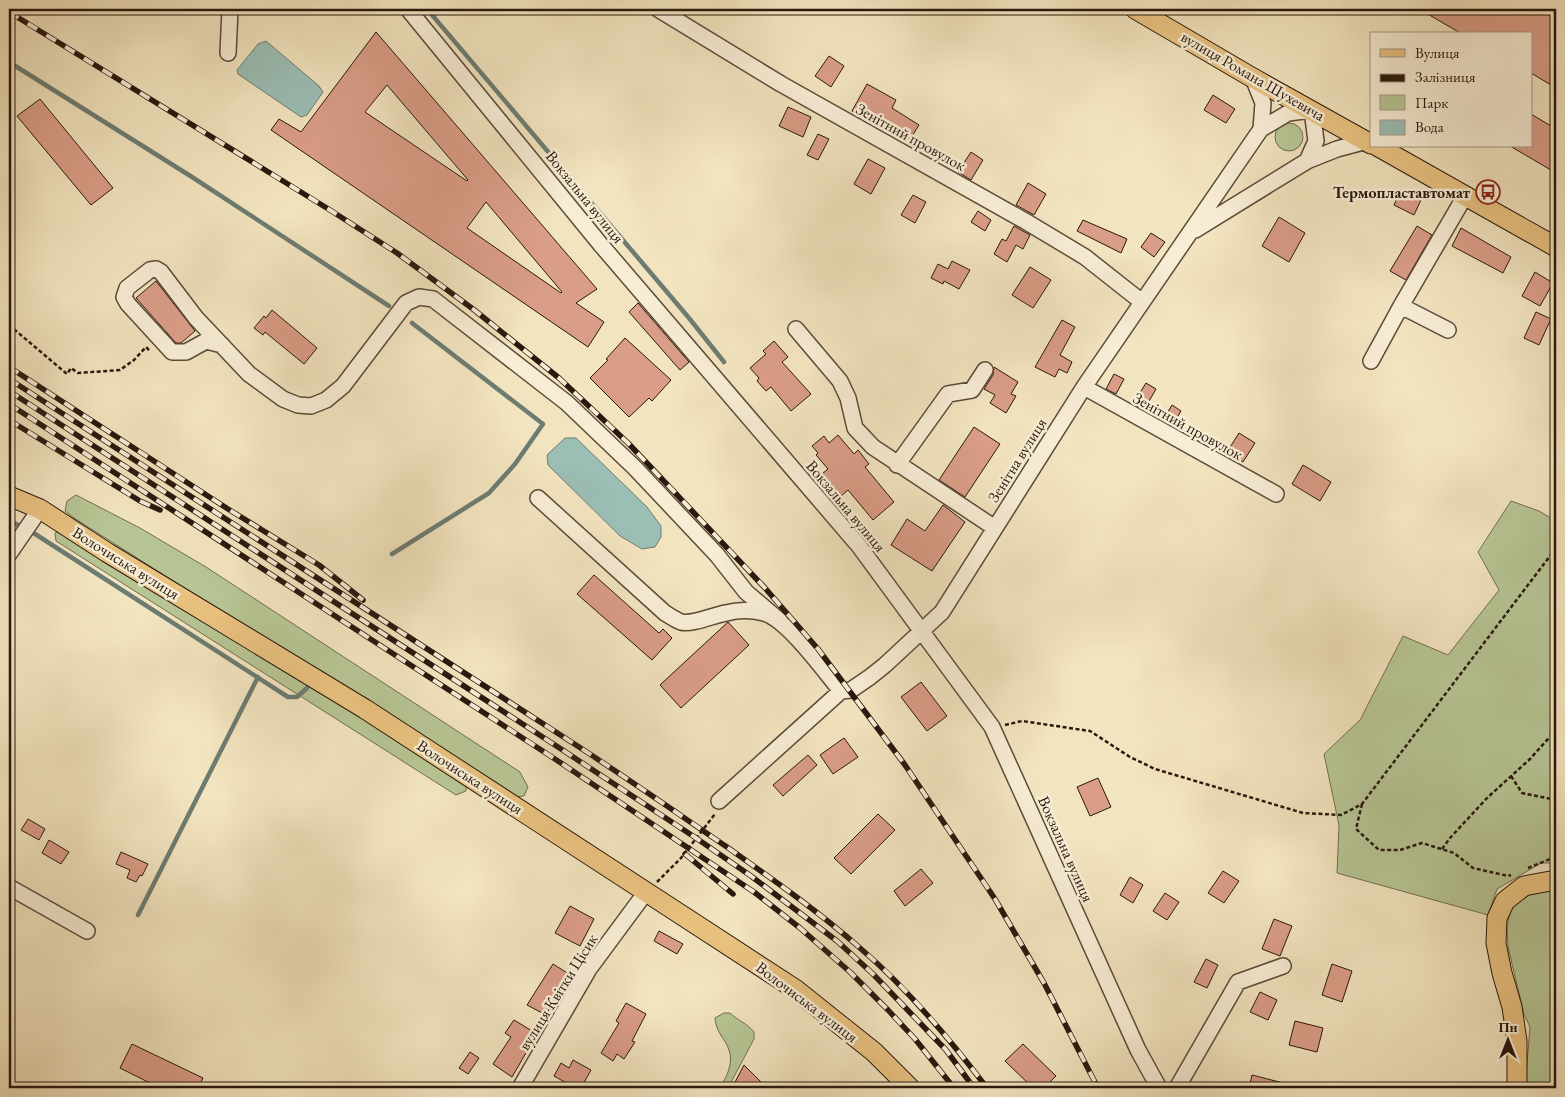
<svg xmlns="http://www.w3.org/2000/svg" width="1565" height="1097" viewBox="0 0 1565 1097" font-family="'EB Garamond',serif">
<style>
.green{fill:#b7c594;stroke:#706e51}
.water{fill:#9bbeb5;stroke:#6d7c72}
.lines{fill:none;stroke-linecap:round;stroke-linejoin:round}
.stream{stroke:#6d7c72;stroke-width:4.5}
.building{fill:#da9d87;stroke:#29180e;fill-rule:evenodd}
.minor-casing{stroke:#5b4b3a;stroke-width:18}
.major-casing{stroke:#29180e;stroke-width:21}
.path{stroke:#29180e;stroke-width:2.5;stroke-dasharray:4 2.5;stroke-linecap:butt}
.minor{stroke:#f7edd5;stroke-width:15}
.major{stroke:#e9c280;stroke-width:19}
.rail-casing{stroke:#29180e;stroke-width:5.5}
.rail{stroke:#f7edd5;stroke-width:4;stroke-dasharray:11;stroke-linecap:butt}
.labels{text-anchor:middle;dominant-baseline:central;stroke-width:5;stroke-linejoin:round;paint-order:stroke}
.street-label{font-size:16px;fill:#29180e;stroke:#f7edd5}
.poi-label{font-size:16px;font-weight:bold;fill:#29180e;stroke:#f7edd5;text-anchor:end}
</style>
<rect width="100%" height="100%" fill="#f2e4bf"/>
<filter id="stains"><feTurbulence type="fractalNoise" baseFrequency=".004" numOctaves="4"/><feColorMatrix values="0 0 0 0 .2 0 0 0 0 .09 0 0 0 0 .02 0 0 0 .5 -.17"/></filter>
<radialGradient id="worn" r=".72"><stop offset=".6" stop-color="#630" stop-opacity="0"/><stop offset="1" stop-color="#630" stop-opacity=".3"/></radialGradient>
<!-- green -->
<path class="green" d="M1275 137a14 14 0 1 1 28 0a14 14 0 1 1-28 0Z
M76,495L140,528L206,567L520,772L528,787L524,796L514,797L74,518L65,511L67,501Z
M1511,501L1539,511L1556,521V863H1541L1497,889L1488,915L1337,873L1339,825L1324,754L1360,720L1403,636L1448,655L1499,590L1478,552Z
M60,531L467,780L466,791L456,795L56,541L55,533Z
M1550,888L1556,890V1088H1525L1530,1027L1524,1014L1508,947L1507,926L1511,910L1518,899L1531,890Z
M724,1013H730C737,1020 748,1024 754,1032V1039L728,1088H720C726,1078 734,1063 729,1050C725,1038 716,1033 715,1018Z"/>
<!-- water -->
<path class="water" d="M266,41L319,86L323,92L307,115L301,117L238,74L237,70L258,44Z
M565,438H576L647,507L661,526V537L655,547L642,549L620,536L548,465L547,455Z"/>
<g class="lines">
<!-- stream -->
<path class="stream" d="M427,9L689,318L724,362
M9,62L192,177L389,306
M9,520L18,525
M32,532L288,697H297L307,688
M392,554L489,493L515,464L543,424L412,323
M138,915L258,677"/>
</g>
<!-- building -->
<path class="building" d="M1419,9H1556V88L1531,73V34H1462Z
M376,32L597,289L576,303L604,322L588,347L271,130L279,119L301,132ZM387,85L468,180L467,181L365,112ZM486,202L562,292L561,293L467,228Z
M829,56L844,66L831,87L815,76Z
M867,84L896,100L892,108L919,125L909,141L883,125L882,127L852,111Z
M1213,95L1235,109L1226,123L1204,110Z
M40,99L113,188L91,205L17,116Z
M788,107L811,117L803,137L779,126Z
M1531,114L1556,129V173L1510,146H1531Z
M818,134L829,139L818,160L807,155Z
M971,152L983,160L971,180L958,172Z
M868,159L885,168L871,194L854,184Z
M1028,183L1046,194L1034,215L1016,205Z
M1401,190L1421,200L1414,215L1394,205Z
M913,195L926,202L915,223L901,215Z
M978,211L991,220L985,231L971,222Z
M1279,217L1305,233L1289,262L1262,246Z
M1083,220L1127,239L1121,253L1077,231Z
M1014,226L1030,235L1023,249L1016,245L1007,262L994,254L1002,239L1006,241Z
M1417,226L1432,235L1406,280L1390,271Z
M1461,228L1511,257L1503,273L1452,246Z
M1151,233L1165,242L1154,257L1141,247Z
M952,261L970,270L959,289L944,281L943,284L931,278L938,264L948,269Z
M1030,267L1051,280L1033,308L1012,295Z
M1535,272L1553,283L1540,306L1522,296Z
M156,281L195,331L181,343H176L136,298Z
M638,303L689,362L680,370L629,312Z
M272,310L317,348L304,364L265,332L263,335L254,328L264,316L266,318Z
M1536,312L1551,319L1539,345L1524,338Z
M1062,320L1075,327L1060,355L1072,362L1067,373L1059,369L1055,377L1035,367Z
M625,338L671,380L652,401L649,398L629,417L590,378L608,360L606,359Z
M774,341L788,357L782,362L811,394L791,411L771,387L766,391L757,381L759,378L750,368L766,354L763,351Z
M994,367L1018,382L1011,394L1016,396L1006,413L990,403L995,395L984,389L993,375Z
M1114,374L1124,379L1116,394L1106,389Z
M1146,383L1156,389L1144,410L1133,404Z
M1172,405L1181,411L1172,426L1163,420Z
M974,427L1000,444L965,497L939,480Z
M1239,433L1255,443L1243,462L1227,452Z
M838,435L854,454L858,450L869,464L865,467L894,502L873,520L848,490L841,496L822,474L828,469L816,455L818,453L812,446L824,436L829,443Z
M1303,465L1331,482L1320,501L1292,484Z
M943,505L965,522L932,571L891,545L907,519L925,531Z
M594,575L659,633L663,629L672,638L652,660L577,594Z
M728,622L749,645L681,708L660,685Z
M921,682L947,716L927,731L901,697Z
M844,738L858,757L833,774L820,755Z
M808,755L817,765L783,796L773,785Z
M1098,778L1111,807L1090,816L1077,787Z
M878,814L895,830L851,874L834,858Z
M28,819L45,829L39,840L21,830Z
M49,840L69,852L61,864L42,853Z
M121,852L148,864L142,876L140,875L136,882L127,878L130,870L116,864Z
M921,869L933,883L905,906L894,891Z
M1223,871L1239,881L1224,903L1208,893Z
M1130,877L1143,885L1133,903L1120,895Z
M1165,893L1179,902L1167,920L1153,911Z
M570,906L594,919L580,946L555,933Z
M1274,919L1292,926L1280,956L1262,949Z
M659,931L683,944L677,954L654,941Z
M1206,959L1218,965L1207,988L1194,982Z
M553,964L572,976L563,992L560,990L546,1015L527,1005Z
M1332,964L1352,971L1342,1002L1322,995Z
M1260,992L1277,1000L1268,1020L1250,1012Z
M626,1003L646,1014L632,1041L635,1042L624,1059L617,1054L613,1061L601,1053L619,1023L616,1021Z
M514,1020L537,1034L512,1077L493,1064L511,1037L505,1033Z
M1295,1021L1323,1028L1317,1052L1289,1045Z
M132,1044L203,1078L198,1088H160L120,1068Z
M1023,1044L1056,1076L1044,1088H1033L1005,1061Z
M470,1052L479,1058L468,1074L459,1068Z
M573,1060L591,1070L581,1088H575L554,1076L561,1063L569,1068Z
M744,1065L767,1088H732Z
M1252,1075L1287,1084V1088H1249Z"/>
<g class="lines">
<!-- minor casing -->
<g class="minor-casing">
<path id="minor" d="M408,9L601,245L859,546L992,727L1138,1050L1159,1088
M658,9L781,84L1025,221L1085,257L1142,302
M228,53L230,9
M1261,129L1288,113L1312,110L1316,141L1307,161
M1195,230L1307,161L1337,149L1367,141
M796,329L840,381L848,398L855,428L873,447L995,528
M1448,330L1401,306L1465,196
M222,345L206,341L186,352H172L128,304L124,297L127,288L150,270L156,269L161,272L196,318L249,374L283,399L298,405L311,406L326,400L343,386L406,303L419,297L433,299L567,403L635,468L717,555L746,592L780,621
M1371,361L1401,306
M1084,387L1276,494
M897,465L948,394L972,390L985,370
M538,498L665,613C670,616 676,620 681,622C692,625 714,615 726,613C737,610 752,610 764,613C788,620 824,671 841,691
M9,554L40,509
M719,801L841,691L851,690L870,677L885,665L942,612L1084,387L1261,129L1263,103L1253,78
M9,887L87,931
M520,1088L589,969L646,892
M1177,1088L1238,982L1283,966"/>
</g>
<!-- major casing -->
<g class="major-casing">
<path id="major" d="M1135,9L1253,78L1371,144
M1377,146L1556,247
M9,496L40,509L108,553L365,709L703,929L795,989L874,1052L910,1088
M1517,1088V1041L1512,1007L1502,973L1496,943L1497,918L1505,901L1524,886L1556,880"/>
</g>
<!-- path -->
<path class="path" d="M9,325L67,374L71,368L78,373L120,370L134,360L146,347L150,351
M1005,725L1022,721L1090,731L1130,757L1155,769L1303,813L1341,815L1362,804L1556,548
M1511,776L1522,793L1556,800
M1362,804L1356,829L1379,850H1400L1422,843L1454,853L1473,868L1508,876L1511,875
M1442,849L1450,838L1487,798L1530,759L1556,730
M1528,868L1550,859H1556
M657,882L681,858L715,814
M1085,1088L1097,1086L1106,1088"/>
<!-- minor -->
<use href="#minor" class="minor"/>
<!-- major -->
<use href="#major" class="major"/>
<!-- rail casing -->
<g class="rail-casing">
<path id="rail" d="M9,12L330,210L397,253L473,309L559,378L628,443L765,588L818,649L905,765L995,899L1044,983L1098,1088
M9,367L228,509L319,565L363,600
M9,379L576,745C627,778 677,813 727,847C772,879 818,911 860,948C908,989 949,1038 987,1088
M9,391L558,747L696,838L751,876L837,941L873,974L946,1050L974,1088
M9,404L555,759L754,892L800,928L850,972L888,1010L915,1039L954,1088
M9,420L140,501L160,510
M685,854L733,894"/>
</g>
<!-- rail -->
<use href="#rail" class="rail"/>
</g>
<!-- icons -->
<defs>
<g id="bus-ring" transform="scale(1.25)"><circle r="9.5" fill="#f7edd5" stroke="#8f2418" stroke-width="1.5"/><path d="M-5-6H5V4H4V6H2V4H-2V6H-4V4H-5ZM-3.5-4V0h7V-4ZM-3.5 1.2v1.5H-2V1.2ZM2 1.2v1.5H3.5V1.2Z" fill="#8f2418"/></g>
</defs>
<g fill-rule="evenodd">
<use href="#bus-ring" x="1488" y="192"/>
</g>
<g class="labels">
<!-- street labels -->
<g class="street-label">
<text transform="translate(1253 76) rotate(30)">вулиця Романа Шухевича</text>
<text transform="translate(911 137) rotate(29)">Зенітний провулок</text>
<text transform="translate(585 197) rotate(51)">Вокзальна вулиця</text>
<text transform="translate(1188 426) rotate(29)">Зенітний провулок</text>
<text transform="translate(1017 460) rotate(-58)">Зенітна вулиця</text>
<text transform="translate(846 506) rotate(50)">Вокзальна вулиця</text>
<text transform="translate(126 563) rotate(32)">Волочиська вулиця</text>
<text transform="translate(470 777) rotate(33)">Волочиська вулиця</text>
<text transform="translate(1066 849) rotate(66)">Вокзальна вулиця</text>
<text transform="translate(558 992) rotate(-58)">вулиця Квітки Цісик</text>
<text transform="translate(807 1002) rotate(37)">Волочиська вулиця</text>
</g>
<!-- poi labels -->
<g class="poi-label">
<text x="1470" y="192">Термопластавтомат</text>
</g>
</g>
<!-- margin -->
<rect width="1565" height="1097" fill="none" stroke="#f2e4bf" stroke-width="30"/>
<rect x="10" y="10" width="1545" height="1077" fill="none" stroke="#29180e" stroke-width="2.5"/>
<rect x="15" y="15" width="1535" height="1067" fill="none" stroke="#29180e"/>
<!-- legend -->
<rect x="1370" y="32" width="162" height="115" fill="#f7edd5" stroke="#a59885"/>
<rect x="1380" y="49" width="25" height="8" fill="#e9c280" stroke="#a59885"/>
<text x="1415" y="58" font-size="15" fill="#29180e">Вулиця</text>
<rect x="1380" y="74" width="25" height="8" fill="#29180e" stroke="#a59885"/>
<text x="1415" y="82" font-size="15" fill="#29180e">Залізниця</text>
<rect x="1380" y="95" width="25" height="15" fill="#b7c594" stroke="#a59885"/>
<text x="1415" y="108" font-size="15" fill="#29180e">Парк</text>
<rect x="1380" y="120" width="25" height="15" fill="#9bbeb5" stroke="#a59885"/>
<text x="1415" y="132" font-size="15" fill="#29180e">Вода</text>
<!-- north arrow -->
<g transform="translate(1508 1040)" stroke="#f7edd5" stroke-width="4" paint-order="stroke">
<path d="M0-4L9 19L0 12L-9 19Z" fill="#29180e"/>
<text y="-8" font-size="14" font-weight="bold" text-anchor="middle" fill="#29180e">Пн</text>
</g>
<rect width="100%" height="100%" filter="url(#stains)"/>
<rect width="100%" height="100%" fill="url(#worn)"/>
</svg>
